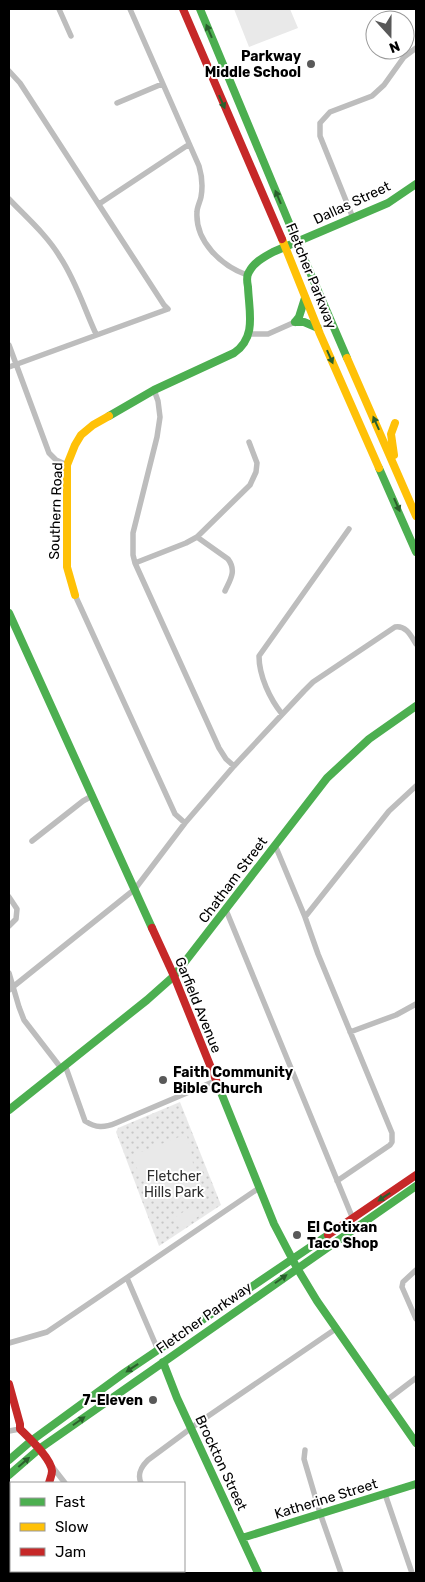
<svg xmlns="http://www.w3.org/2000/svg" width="425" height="1582" viewBox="0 0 425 1582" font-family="Rubik,sans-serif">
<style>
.grass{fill:url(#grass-dots)}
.garden{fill:#e9e9e9}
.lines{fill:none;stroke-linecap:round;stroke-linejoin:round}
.street{stroke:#bdbdbd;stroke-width:5.5}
.fast{stroke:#4caf50;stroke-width:8}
.slow{stroke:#ffc107;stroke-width:8}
.jam{stroke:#c62828;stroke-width:8}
.oneway{fill:#2a602c}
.poi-dot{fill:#595959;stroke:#fff;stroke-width:2}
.labels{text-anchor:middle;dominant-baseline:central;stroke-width:4;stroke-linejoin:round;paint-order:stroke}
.poi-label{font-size:14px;font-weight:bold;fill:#000;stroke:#fff;text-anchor:end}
.street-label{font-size:14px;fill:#000;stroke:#fff}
.park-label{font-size:14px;fill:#2e2e2e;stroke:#fff}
</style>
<defs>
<pattern id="grass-dots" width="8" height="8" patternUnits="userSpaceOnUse" patternTransform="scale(1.25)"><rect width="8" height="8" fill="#e9e9e9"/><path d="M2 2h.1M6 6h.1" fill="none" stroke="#c6c6c6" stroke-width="1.8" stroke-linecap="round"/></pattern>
</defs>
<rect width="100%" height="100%" fill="#fff"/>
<!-- grass -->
<path class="grass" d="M180,1102L221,1205L159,1246L116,1132L118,1128Z"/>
<!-- garden -->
<path class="garden" d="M234,9H290L298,28L249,47Z
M184,1135L187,1136L192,1155L196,1191C191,1193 186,1196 181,1196C157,1197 139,1177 131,1156Z
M192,1206L199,1216L180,1229L173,1219Z"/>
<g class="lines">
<!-- street -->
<path class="street" d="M59,9L71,36
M130,9L199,166C202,176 203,186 201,197C200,202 197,207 197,212C195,242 222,266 247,275
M9,71L20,83L164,305L168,309L9,367
M117,103L162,84
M9,199C26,217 47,235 60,257C76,281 84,308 96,334
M99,204L188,145
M353,218L320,136V123L330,112L372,96L384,85L404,57L416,48
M249,334H268L295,322
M9,345L49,453L56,460L67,465
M154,390L158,401L160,417L157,437L133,533V555L135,563L219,748L226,759L234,766
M197,537L228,559C237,571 230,580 225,591
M135,563L186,543L197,537L250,485L256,472L257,463L249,442
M75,595L175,814L185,823
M282,714C270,699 259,676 259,656L349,529
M32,841L83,801L92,796
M275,845L305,917L318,954L392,1133V1142L390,1145L337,1181
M9,897L17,909L16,919L9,926
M226,910L353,1219
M305,917L389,811L416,786
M9,973L19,1007L24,1020L61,1068
M9,990L135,889L185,823L234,766L304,691L313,682L395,627C406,625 411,636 416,644
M350,1032L396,1015L416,1004
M65,1065L85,1121C96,1128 104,1128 116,1123L215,1081
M416,1270L403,1282L402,1287L416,1319
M127,1278L158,1350
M9,1343L47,1332L259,1188
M387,1400L416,1378
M9,1431L20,1429
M305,1450L304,1459L320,1513L341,1573
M51,1465L65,1483
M141,1483C137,1474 141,1467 148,1460L198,1423L337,1328
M385,1494L412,1573
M97,1571L98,1573
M180,1571L182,1573"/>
<!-- fast -->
<path class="fast" d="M200,9L297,242L347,358
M295,322L299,317L305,298
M295,322H304L318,328
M109,416L154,390L234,353C257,337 249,312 248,287C247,282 246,276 249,272C254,262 264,257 273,252L388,203L416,184
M379,468L416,552
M9,613L152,928
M220,1090L274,1224L297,1268L317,1301L416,1443
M9,1110L147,1000L174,976L327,778L369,739L416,706
M163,1362L177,1398L258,1573
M9,1460L31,1441L124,1373L328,1235
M9,1475L39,1449L416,1186
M242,1538L416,1484"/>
<!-- slow -->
<path class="slow" d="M282,239L320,334L379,468
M347,358L416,516
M394,455L391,434L395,423
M75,595L67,567V465L75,445L81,435L93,425L109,416
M9,1551L11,1546"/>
<!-- jam -->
<path class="jam" d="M183,9L282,239
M152,928L174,976L220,1090
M328,1235L416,1175
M9,1384L20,1424V1429C29,1438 51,1458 52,1471C52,1475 50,1479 49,1483"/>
</g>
<!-- one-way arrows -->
<defs><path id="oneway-solid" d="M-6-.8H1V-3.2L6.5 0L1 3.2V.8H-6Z" transform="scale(1.25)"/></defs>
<g class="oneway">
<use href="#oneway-solid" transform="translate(209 31) rotate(-113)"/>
<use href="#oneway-solid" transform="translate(222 102) rotate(66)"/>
<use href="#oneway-solid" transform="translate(278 197) rotate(-113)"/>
<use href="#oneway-solid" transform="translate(330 357) rotate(66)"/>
<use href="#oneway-solid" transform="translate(376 423) rotate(-114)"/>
<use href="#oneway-solid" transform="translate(397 505) rotate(66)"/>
<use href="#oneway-solid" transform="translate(384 1197) rotate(146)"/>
<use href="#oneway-solid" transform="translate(281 1279) rotate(-35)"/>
<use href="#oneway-solid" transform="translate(132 1368) rotate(146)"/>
<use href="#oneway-solid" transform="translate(79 1421) rotate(-35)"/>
<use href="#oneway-solid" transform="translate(24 1462) rotate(-41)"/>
</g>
<!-- markers -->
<g class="poi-dot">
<circle cx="311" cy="64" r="5"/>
<circle cx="163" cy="1080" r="5"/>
<circle cx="297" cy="1235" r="5"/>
<circle cx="153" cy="1400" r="5"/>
</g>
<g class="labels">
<!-- poi labels -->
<g class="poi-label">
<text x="301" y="56">Parkway<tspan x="301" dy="16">Middle School</tspan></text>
<text x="173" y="1072" text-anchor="start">Faith Community<tspan x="173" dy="16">Bible Church</tspan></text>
<text x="307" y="1227" text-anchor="start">El Cotixan<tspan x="307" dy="16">Taco Shop</tspan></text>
<text x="143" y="1400">7-Eleven</text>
</g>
<!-- street labels -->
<g class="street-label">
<text transform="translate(352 203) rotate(-25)">Dallas Street</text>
<text transform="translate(311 276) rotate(68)">Fletcher Parkway</text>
<text transform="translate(56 511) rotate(-88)">Southern Road</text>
<text transform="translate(233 880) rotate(-53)">Chatham Street</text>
<text transform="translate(198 1005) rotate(68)">Garfield Avenue</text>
<text transform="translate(204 1318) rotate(-35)">Fletcher Parkway</text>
<text transform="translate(221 1463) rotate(65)">Brockton Street</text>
<text transform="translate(326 1499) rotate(-17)">Katherine Street</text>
</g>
<!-- park labels -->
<g class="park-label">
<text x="174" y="1176">Fletcher<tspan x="174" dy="16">Hills Park</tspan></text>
</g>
</g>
<!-- border -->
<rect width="425" height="1582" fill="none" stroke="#000000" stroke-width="20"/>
<!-- legend -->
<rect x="10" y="1482" width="175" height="90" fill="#ffffff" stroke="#999999"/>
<rect x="20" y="1498" width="25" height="8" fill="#4caf50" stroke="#999999"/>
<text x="55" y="1507" font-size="15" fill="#000000">Fast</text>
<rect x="20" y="1523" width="25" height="8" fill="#ffc107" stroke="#999999"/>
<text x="55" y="1532" font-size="15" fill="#000000">Slow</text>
<rect x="20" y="1548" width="25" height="8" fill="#c62828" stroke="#999999"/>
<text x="55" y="1557" font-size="15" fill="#000000">Jam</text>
<!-- north arrow -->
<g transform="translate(390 35) rotate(159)"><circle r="24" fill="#ffffff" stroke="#999999"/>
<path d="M0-4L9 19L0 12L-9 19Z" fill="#595959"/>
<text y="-8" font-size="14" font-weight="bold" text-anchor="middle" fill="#000000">N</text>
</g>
</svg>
